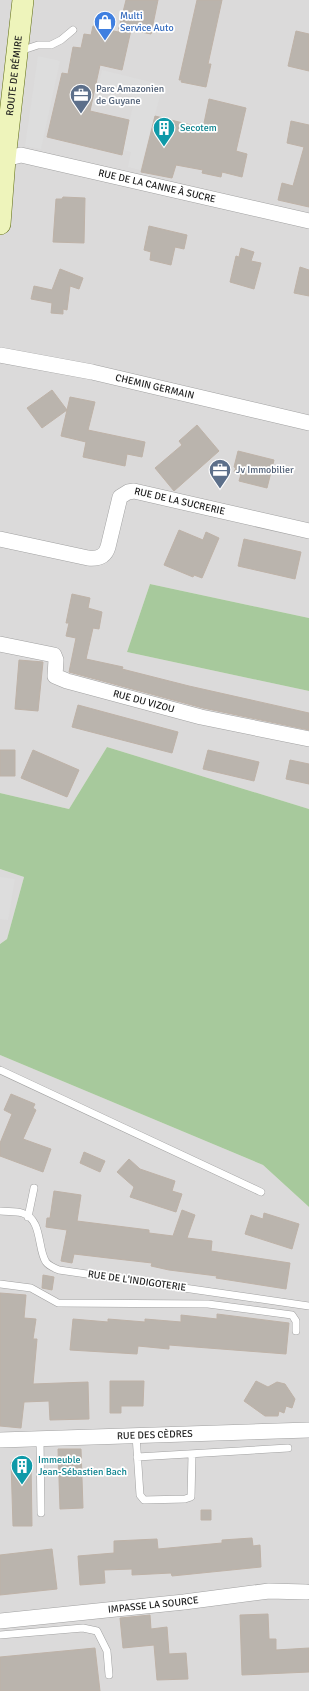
<svg xmlns="http://www.w3.org/2000/svg" width="309" height="1691" viewBox="0 0 309 1691" font-family="Signika,sans-serif">
<style>
.residential{fill:#dbdada}
.forest{fill:#a7c99c}
.parking{fill:#ddd}
.building{fill:#bab4ad;stroke:#beb2a7}
.lines{fill:none;stroke-linecap:round;stroke-linejoin:round}
.lane-casing{stroke:#a1a1a1;stroke-width:8}
.street-casing{stroke:#a1a1a1;stroke-width:16}
.secondary-casing{stroke:#5c6a0e;stroke-width:22}
.lane{stroke:#fff;stroke-width:7}
.street{stroke:#fff;stroke-width:15}
.secondary{stroke:#eef4bb;stroke-width:21}
.labels{text-anchor:middle;dominant-baseline:central;stroke-width:3.5;stroke-linejoin:round;paint-order:stroke}
.shop-label{font-size:10px;fill:#366cbe;stroke:#fff;text-anchor:start}
.street-label{font-size:10px;fill:#1d1d1d;stroke:#fff}
.service-label{font-size:10px;fill:#4e5e75;stroke:#fff;text-anchor:start}
.culture-label{font-size:10px;fill:#0d838f;stroke:#fff;text-anchor:start}
</style>
<rect width="100%" height="100%" fill="#edeae3"/>
<!-- residential -->
<path class="residential" d="M0,0H309V618L150,584L127,652L309,691V809L107,747L69,809L0,793Z
M0,869L24,877L7,939L0,944Z
M0,1055L263,1165L309,1207V1691H0Z"/>
<!-- forest -->
<path class="forest" d="M150,584L309,618V691L127,652Z
M107,747L309,809V1207L263,1165L0,1055V944L7,939L24,877L0,869V793L69,809Z"/>
<!-- parking -->
<path class="parking" d="M38,56L60,61L41,149L25,146Z
M102,70L163,85L140,170L128,167L131,152L123,150L135,97L97,89Z
M0,877L15,879L8,920L0,919Z"/>
<!-- building -->
<path class="building" d="M126,0H158L151,34L131,30L122,70L100,65L90,111L129,120L122,155L47,137L62,73L68,74L73,47L81,48L84,34L91,35L93,26L118,32Z
M197,0H222L208,64H211L206,87L181,82L182,80H179Z
M296,31L309,34V71L288,66Z
M209,99L246,108L236,151L247,154L242,177L222,172L221,177L202,173L203,170L176,165L172,178L141,172L155,116L203,128Z
M291,121L309,125V207L278,200L282,183L293,186L304,147L287,143Z
M63,197L85,198L84,243L53,242L56,199H62Z
M149,226L187,235L184,249L175,247L171,265L150,260L151,252L144,250Z
M241,248L254,252L251,261L261,263L254,289L230,282L236,256L239,257Z
M300,267L309,270V296L294,293Z
M60,269L83,278L79,289L70,286L67,310L63,309V314L51,313L52,303L31,299L34,286L52,290Z
M52,390L67,410L42,428L27,408Z
M70,397L95,402L88,430L145,442L142,457L127,454L125,466L83,457L86,442L61,436Z
M197,425L219,451L174,491L155,468L182,445L179,441Z
M238,451L274,460L267,488L239,481L241,474L234,472L236,468L234,467Z
M179,530L203,540L206,532L219,538L202,578L194,575L193,577L164,565Z
M244,539L301,552L295,579L238,566Z
M72,594L90,598L88,608L102,612L99,629L93,628L86,659L123,667L122,669L189,686L309,713V730L203,708L69,672L76,638L66,636L69,623H66Z
M19,660L43,662L38,711L15,709Z
M78,705L178,732L172,753L72,727Z
M0,750H15V776H0Z
M33,750L79,770L67,797L21,778Z
M208,750L259,762L254,781L203,769Z
M290,760L309,764V784L286,779Z
M11,1094L35,1104L33,1108L36,1110L23,1139L51,1149L43,1172L0,1156V1143L12,1114L4,1110Z
M84,1152L105,1161L100,1172L80,1163Z
M129,1159L140,1169L175,1181L172,1191L182,1194L176,1212L130,1197L134,1187L117,1172Z
M54,1191L81,1195L77,1221L149,1230V1233L173,1236L182,1210L195,1215L187,1238L212,1241L211,1251L290,1263L286,1289L216,1278L217,1276L169,1270L151,1266L152,1263L108,1258L74,1254L72,1263L61,1261L67,1230L46,1227L47,1218H50Z
M264,1213L299,1224L292,1249L245,1234L251,1215L263,1219Z
M43,1275L54,1277L52,1290L42,1288Z
M0,1293L26,1295L24,1318L36,1319L33,1339H37L33,1384L88,1382L89,1419L50,1420L49,1401L24,1402L21,1428L0,1426Z
M217,1314L289,1323L286,1354L169,1345V1349L138,1346L137,1354L70,1350L73,1319L108,1322V1319L145,1322V1319L181,1322V1315L217,1319Z
M110,1381H144L143,1406H121V1413H110Z
M256,1381L268,1387L277,1382L285,1384L295,1399L292,1408L286,1406L284,1413L279,1411L278,1416H265L244,1401Z
M58,1449H81L83,1508L60,1509Z
M11,1462H31L32,1526H13Z
M201,1510H211V1520H201Z
M252,1538L253,1546L260,1545L261,1567L172,1576L171,1573L132,1575V1569L104,1570L105,1583L80,1585L78,1556L114,1553V1541L157,1539L158,1549L222,1543V1540Z
M52,1549L57,1589L0,1595V1555Z
M268,1614L269,1639H276V1650L309,1648V1672L242,1675L240,1615Z
M150,1615L151,1629L167,1627L169,1654L186,1653L188,1679L157,1680L154,1645L123,1648L120,1618Z
M95,1648L100,1691H0V1657Z"/>
<g class="lines">
<!-- lane casing -->
<g class="lane-casing">
<path id="lane" d="M20,51L38,45H51L61,40L73,30
M0,1070L261,1192
M0,1211C7,1212 15,1211 22,1213C43,1219 37,1249 46,1262C49,1266 54,1268 59,1270L309,1306
M28,1217L34,1188
M0,1284L31,1288L58,1303L208,1304L292,1315L296,1321V1331
M136,1435L140,1495L144,1500L185,1499L191,1497L192,1455
M40,1439L41,1513
M137,1457L288,1448
M0,1635L83,1628L97,1631L107,1651L109,1675"/>
</g>
<!-- street casing -->
<g class="street-casing">
<g id="street">
<path id="s1" d="M5,159L21,155L309,221"/>
<path id="s2" d="M0,355L92,372L309,423"/>
<path id="s3" d="M0,539L88,558C98,559 105,557 108,547L120,497L128,492L134,491L309,531"/>
<path id="s4" d="M0,644L54,655L56,660L55,676L67,681L201,717L309,739"/>
<path id="s5" d="M0,1440L309,1430"/>
<path id="s6" d="M0,1621L184,1602L269,1591L306,1592"/>
</g>
</g>
<!-- secondary casing -->
<g class="secondary-casing">
<g id="secondary">
<path id="s7" d="M0,224L5,159L23,0"/>
</g>
</g>
<!-- lane -->
<use href="#lane" class="lane"/>
<!-- street -->
<use href="#street" class="street"/>
<!-- secondary -->
<use href="#secondary" class="secondary"/>
</g>
<!-- icons -->
<defs>
<g id="shop-pin" transform="scale(1.15)"><path d="M0 17L-7.5 6A9.5 9.5 0 1 1 7.5 6Z" fill="#3f7fe0" stroke="#fff"/><path d="M-5-2.5h2.3a2.7 3.5 0 0 1 5.4 0H5L5.5 6h-11ZM-1.5-2.5h3a1.5 2.3 0 0 0-3 0Z" fill="#fff"/></g>
<g id="office-pin" transform="scale(1.15)"><path d="M0 17L-7.5 6A9.5 9.5 0 1 1 7.5 6Z" fill="#5c6f8a" stroke="#fff"/><path d="M-6-3h4V-5.5h4V-3h4V5H-6ZM-1-4.5V-3h2v-1.5ZM-6 0V1H6V0Z" fill="#fff"/></g>
<g id="building-pin" transform="scale(1.15)"><path d="M0 17L-7.5 6A9.5 9.5 0 1 1 7.5 6Z" fill="#0f9aa8" stroke="#fff"/><path d="M-4-6H4V6H1V3H-1V6H-4ZM-2.5-4.3h1.7v1.8h-1.7ZM.8-4.3h1.7v1.8H.8ZM-2.5-1h1.7V.8h-1.7ZM.8-1h1.7V.8H.8Z" fill="#fff"/></g>
</defs>
<g fill-rule="evenodd">
<use href="#shop-pin" x="105" y="22"/>
<use href="#office-pin" x="81" y="95"/>
<use href="#building-pin" x="164" y="128"/>
<use href="#office-pin" x="220" y="470"/>
<use href="#building-pin" x="22" y="1466"/>
</g>
<g class="labels">
<!-- shop labels -->
<g class="shop-label">
<text x="120" y="16">Multi<tspan x="120" dy="12">Service Auto</tspan></text>
</g>
<!-- street labels -->
<g class="street-label">
<text stroke="none"><textPath href="#s7" startOffset="149">ROUTE DE RÉMIRE</textPath></text>
<text stroke="none"><textPath href="#s1" startOffset="156">RUE DE LA CANNE À SUCRE</textPath></text>
<text stroke="none"><textPath href="#s2" startOffset="158">CHEMIN GERMAIN</textPath></text>
<text stroke="none"><textPath href="#s3" startOffset="229">RUE DE LA SUCRERIE</textPath></text>
<text stroke="none"><textPath href="#s4" startOffset="169">RUE DU VIZOU</textPath></text>
<text transform="translate(137 1281) rotate(8)">RUE DE L'INDIGOTERIE</text>
<text stroke="none"><textPath href="#s5" startOffset="155">RUE DES CÈDRES</textPath></text>
<text stroke="none"><textPath href="#s6" startOffset="154">IMPASSE LA SOURCE</textPath></text>
</g>
<!-- service labels -->
<g class="service-label">
<text x="96" y="89">Parc Amazonien<tspan x="96" dy="12">de Guyane</tspan></text>
<text x="236" y="470">Jv Immobilier</text>
</g>
<!-- culture labels -->
<g class="culture-label">
<text x="180" y="128">Secotem</text>
<text x="38" y="1460">Immeuble<tspan x="38" dy="12">Jean-Sébastien Bach</tspan></text>
</g>
</g>
</svg>
